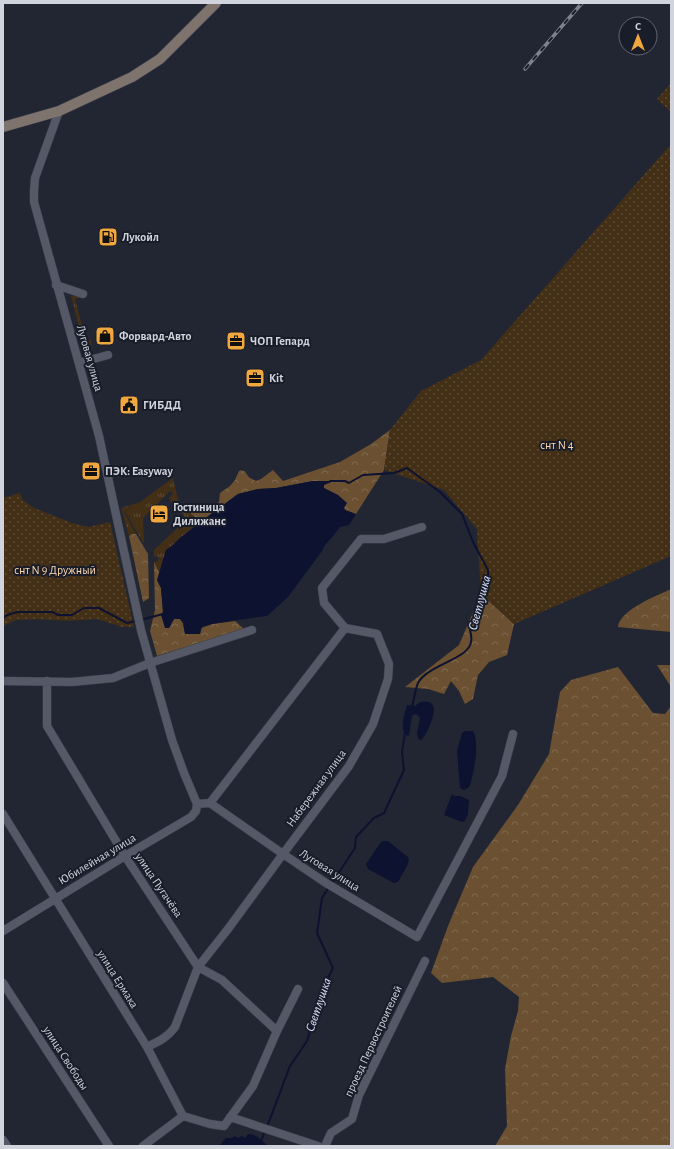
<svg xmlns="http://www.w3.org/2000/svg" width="674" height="1149" viewBox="0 0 674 1149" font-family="'Alegreya Sans',sans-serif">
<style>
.grass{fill:url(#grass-tufts)}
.forest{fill:url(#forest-crowns)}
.park{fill:url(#park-dots)}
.water{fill:#0c122f}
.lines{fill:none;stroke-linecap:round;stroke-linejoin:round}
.stream{stroke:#0c122f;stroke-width:2}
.street-casing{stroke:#3f424c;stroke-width:9}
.secondary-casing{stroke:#3f424c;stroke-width:11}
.street{stroke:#545867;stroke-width:8}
.secondary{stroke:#7e746d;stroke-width:10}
.rail-casing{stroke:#7f828d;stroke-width:3.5}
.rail{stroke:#191c29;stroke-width:2;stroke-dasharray:6;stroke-linecap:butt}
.labels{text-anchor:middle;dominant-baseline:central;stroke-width:4;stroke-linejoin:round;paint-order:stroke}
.poi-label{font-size:12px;font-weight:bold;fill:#d1d4dc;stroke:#191c29;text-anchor:start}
.street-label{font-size:12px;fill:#d1d4dc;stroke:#191c29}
.park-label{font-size:12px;fill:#fed9ac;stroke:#191c29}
.water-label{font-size:13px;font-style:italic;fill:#d9e1fa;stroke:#191c29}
</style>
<defs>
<pattern id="grass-tufts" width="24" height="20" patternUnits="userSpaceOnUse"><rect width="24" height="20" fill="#432f16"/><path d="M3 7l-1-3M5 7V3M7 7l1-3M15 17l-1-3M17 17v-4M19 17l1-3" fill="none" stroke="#5d4c37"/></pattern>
<pattern id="forest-crowns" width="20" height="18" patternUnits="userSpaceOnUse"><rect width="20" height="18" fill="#6b5131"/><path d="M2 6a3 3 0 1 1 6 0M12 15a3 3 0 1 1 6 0" fill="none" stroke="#7f694e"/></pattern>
<pattern id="park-dots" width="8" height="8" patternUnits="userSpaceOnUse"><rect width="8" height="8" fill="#432f16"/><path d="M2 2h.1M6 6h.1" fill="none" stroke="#5d4c37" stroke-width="1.8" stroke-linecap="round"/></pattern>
</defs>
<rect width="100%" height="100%" fill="#222633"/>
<!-- grass -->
<path class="grass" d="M78,294L79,298L75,299L86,341L91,340L92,345L84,346L71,296Z
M173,478L178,500L192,515L201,521L180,538L173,545L166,550L160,574L154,562L158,561L159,557L154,556V550L187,519L172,503L169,498L173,493L170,491L143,518L144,544L125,512L136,504L124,512L136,534H132L129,536L121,508L140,502Z"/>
<!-- forest -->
<path class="forest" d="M390,430L384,470L356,514L345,510L338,495L324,488V485L331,481H313L276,488L258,489L238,494L201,521L191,514L190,509L192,507C200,508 213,508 219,502L220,493L230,486L235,480L239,471C246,469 246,475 250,478C252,479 254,480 256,481L261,479L273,470L283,481L340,462L371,444Z
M132,534H136L148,554L149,598L143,602L129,536Z
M154,562L160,574L157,580L161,588L163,612L161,615L169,628L174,619H180L183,623L185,634L212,624L235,621L244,629L157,656L150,631L155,610Z
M671,589V632L618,627C620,610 656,596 671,589Z
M481,594L514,624L507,655L489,662L478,675L473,699L465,704L459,691L451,681L444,694L428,689L405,687L459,645Z
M657,665H671V687Z
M618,667L653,713L665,714L671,706V1146H495L507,1126L505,1069L511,1036L518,1011L519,997L493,977L442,983L431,973L448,926L473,867L518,805L549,754L560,692L571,680Z"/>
<!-- park -->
<path class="park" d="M671,83V112L657,99Z
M671,144V556L514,624L481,594L477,529L444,490L384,470L390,430L421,391L481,360Z
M20,493L23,500L34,508L72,523L88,527L110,522L134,627H122L97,619L67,621L38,619L16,620L3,626V498Z"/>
<!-- water -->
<path class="water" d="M313,481H334L324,485V488L338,495L347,503L344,508L345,510L356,514L349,525L340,527L334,535L325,545L322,551L288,597L267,616L258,617L212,624L202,627L200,634H185L183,623L180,619H174L169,628H165L161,615L163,612L161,588L157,580L166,550L173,545L180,538L238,494L258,489L276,488Z
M420,702C423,702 430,701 432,704C438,711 427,735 421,740L418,739L417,733L420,718C418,714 415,713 412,716L409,735L408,736C398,730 405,714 407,705L415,706Z
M465,731H473C480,744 474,768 471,782L469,787L464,790L460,788L457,751L462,733Z
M452,794L454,796H460L469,800L468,814L465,821L462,822L444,815Z
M383,841H388L409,858L408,864L398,882L394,883L368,869L366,864L381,842Z
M248,1134C256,1134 261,1140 267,1145L266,1146H219L226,1138H231L235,1136L238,1138L242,1136L245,1138Z"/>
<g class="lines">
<!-- stream -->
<path class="stream" d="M330,481H345L349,483L363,475L394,473L407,468L440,492L462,514L473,542L488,570V580L480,601L475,628L470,630C471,634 472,639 471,642C469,659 427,665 418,683C415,690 414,700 412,707
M3,618L7,615L18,612H52L58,615H72L84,608H99L127,623L136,621
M140,620L163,614
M332,883L355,848L356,837L374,818L384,813L404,770L402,752L405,733
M267,1127L290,1066L307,1041L322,990L333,968L317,933L322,898L329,887
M261,1141L265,1131"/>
<!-- street casing -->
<g class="street-casing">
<path id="street" d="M59,111L35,178L34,191V202L99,436L141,630L172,740L184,773L197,804
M56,285L83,294
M79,363L108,355
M3,681L72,682L113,678L150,663L252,630
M47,681V726L125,856L198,967L222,980L277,1031L298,989
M210,803L345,628
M197,804L210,803L283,854L326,883L417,937L502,776L513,734
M3,814L147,1047L183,1116L143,1146
M3,931L125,856L191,817L196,811L197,804
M3,983L109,1146
M147,1047C158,1042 168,1037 175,1027L198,967L228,929L283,854L349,766L373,724L388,679L389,664L377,634L345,628L324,603L322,588L361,539H384L422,527
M183,1116L210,1124L224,1126L253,1086L277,1031
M230,1117L318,1146
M3,1140L7,1146
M325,1146L331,1133L352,1119L359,1095L425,961"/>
</g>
<!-- secondary casing -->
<g class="secondary-casing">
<path id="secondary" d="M3,127L59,111L132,77L160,59L216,3"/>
</g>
<!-- street -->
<use href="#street" class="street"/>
<!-- secondary -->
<use href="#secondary" class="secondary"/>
<!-- rail casing -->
<g class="rail-casing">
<path id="rail" d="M525,69L582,3"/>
</g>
<!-- rail -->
<use href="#rail" class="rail"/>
</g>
<!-- icons -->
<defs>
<g id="fuel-square" transform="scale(1)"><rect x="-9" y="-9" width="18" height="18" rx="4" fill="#efa73e" stroke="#191c29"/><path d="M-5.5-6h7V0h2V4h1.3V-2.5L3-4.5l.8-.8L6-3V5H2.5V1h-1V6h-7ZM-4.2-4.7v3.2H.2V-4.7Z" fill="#111"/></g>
<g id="shop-square" transform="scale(1)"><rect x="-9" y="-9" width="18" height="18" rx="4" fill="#efa73e" stroke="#191c29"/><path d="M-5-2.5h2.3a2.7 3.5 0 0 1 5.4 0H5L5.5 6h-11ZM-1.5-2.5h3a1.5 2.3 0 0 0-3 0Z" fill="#111"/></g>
<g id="office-square" transform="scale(1)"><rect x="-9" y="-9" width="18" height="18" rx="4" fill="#efa73e" stroke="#191c29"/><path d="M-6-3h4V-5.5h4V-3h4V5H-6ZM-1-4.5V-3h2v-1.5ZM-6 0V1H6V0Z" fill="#111"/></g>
<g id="civic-square" transform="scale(1)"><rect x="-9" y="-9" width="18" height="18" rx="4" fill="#efa73e" stroke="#191c29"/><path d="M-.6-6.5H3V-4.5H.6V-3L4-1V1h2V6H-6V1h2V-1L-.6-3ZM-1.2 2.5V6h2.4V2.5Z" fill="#111"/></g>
<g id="hotel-square" transform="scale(1)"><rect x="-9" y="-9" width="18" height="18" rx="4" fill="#efa73e" stroke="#191c29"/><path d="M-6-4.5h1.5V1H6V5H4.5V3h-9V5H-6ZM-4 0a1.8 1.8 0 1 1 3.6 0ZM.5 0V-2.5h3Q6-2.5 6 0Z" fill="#111"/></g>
</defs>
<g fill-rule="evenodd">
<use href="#fuel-square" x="108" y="237"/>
<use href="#shop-square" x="105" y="336"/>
<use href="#office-square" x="236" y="341"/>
<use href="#office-square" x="255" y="378"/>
<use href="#civic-square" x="129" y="405"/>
<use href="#office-square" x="91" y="471"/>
<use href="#hotel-square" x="159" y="514"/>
</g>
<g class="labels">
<!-- poi labels -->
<g class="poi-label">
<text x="122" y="237">Лукойл</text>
<text x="119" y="336">Форвард-Авто</text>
<text x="250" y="341">ЧОП Гепард</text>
<text x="269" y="378">Kit</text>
<text x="143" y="405">ГИБДД</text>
<text x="105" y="471">ПЭК: Easyway</text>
<text x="173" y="507">Гостиница<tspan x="173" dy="14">Дилижанс</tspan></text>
</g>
<!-- street labels -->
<g class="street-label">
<text transform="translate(90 358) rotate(74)">Луговая улица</text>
<text transform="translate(316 788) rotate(-54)">Набережная улица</text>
<text transform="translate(97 859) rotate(-31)">Юбилейная улица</text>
<text transform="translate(330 870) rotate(32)">Луговая улица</text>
<text transform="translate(159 885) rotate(56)">улица Пугачёва</text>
<text transform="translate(118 979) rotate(58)">улица Ермака</text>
<text transform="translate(373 1041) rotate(-65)">проезд Первостроителей</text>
<text transform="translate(66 1058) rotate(57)">улица Свободы</text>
</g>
<!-- park labels -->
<g class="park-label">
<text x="557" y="445">снт N 4</text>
<text x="55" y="570">снт N 9 Дружный</text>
</g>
<!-- water labels -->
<g class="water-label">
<text transform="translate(480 603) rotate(-75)">Светлушка</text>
<text transform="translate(319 1005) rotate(-71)">Светлушка</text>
</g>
</g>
<!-- border -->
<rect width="674" height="1149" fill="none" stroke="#d1d4dc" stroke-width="8"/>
<!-- north arrow -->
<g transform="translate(638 36)"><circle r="19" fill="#191c29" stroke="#636671"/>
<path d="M0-3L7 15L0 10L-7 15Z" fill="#efa73e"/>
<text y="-6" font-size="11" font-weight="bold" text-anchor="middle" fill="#d1d4dc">С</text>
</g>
</svg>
